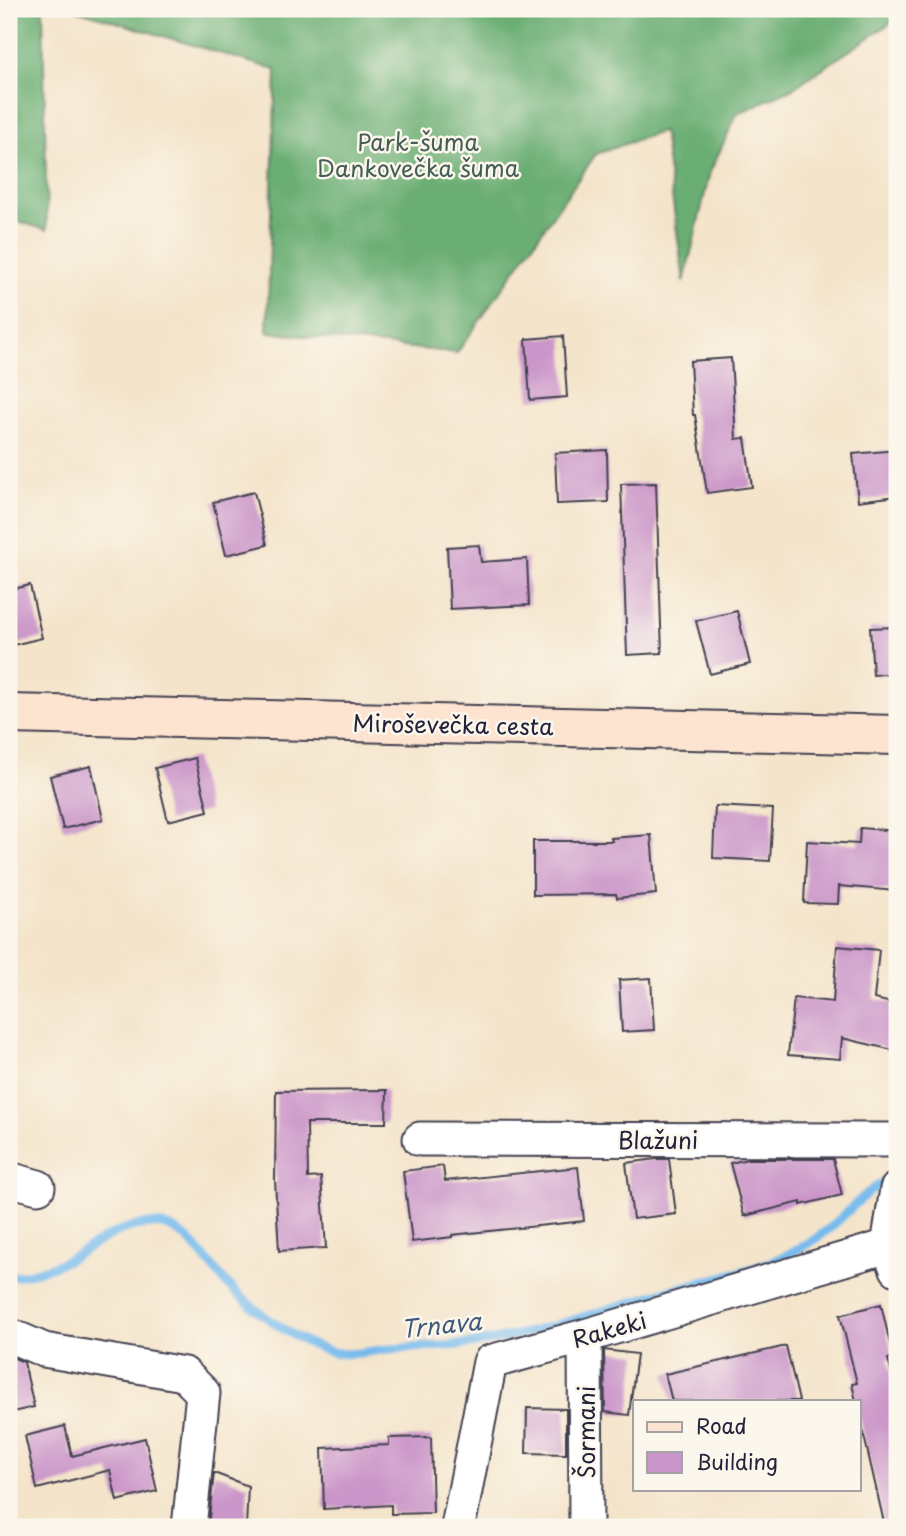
<svg xmlns="http://www.w3.org/2000/svg" width="906" height="1536" viewBox="0 0 906 1536" font-family="'Playpen Sans',sans-serif">
<style>
.forest{fill:#6aae73;stroke:#466857;stroke-width:2}
.lines{fill:none;stroke-linecap:round;stroke-linejoin:round}
.stream{stroke:#77bbed;stroke-width:9}
.building{fill:#cb96c9}
.minor-casing{stroke:#423f50;stroke-width:37}
.secondary-casing{stroke:#423f50;stroke-width:42}
.minor{stroke:#fff;stroke-width:33}
.secondary{stroke:#fde4d1;stroke-width:38}
.labels{text-anchor:middle;dominant-baseline:central;stroke-width:5;stroke-linejoin:round;paint-order:stroke}
.park-label{font-size:23px;fill:#445d55;stroke:#fbf7ec}
.street-label{font-size:23px;fill:#22223b;stroke:#fbf7ec}
.water-label{font-size:24px;font-style:italic;fill:#405879;stroke:#fbf7ec}
</style>
<rect width="100%" height="100%" fill="#fbf7ec"/>
<filter id="ink" filterUnits="userSpaceOnUse"><feTurbulence type="fractalNoise" baseFrequency=".0143" numOctaves="2"/><feDisplacementMap in="SourceGraphic" scale="14" xChannelSelector="R" yChannelSelector="G"/><feConvolveMatrix kernelMatrix="1 2 1 2 8 2 1 2 1" color-interpolation-filters="sRGB"/></filter>
<filter id="wash" filterUnits="userSpaceOnUse"><feTurbulence type="fractalNoise" baseFrequency=".00686" numOctaves="4" result="noise"/><feDisplacementMap in="SourceGraphic" scale="28" xChannelSelector="R" yChannelSelector="G"/><feGaussianBlur stdDeviation="1.57" result="paint"/><feColorMatrix in="noise" values="0 0 0 0 0 0 0 0 0 0 0 0 0 0 0 0 0 1.4 0 .05"/><feComposite in="paint" operator="in"/></filter>
<g filter="url(#wash)">
<rect width="100%" height="100%" fill="#f4e4ca"/>
<!-- forest -->
<path class="forest" d="M9,9H43L47,230L9,219Z
M73,9H897V19L793,88L737,114L710,172L684,282L663,131L596,154L457,353L267,332L276,70Z"/>
<g class="lines">
<!-- stream -->
<path class="stream" d="M9,1277C28,1275 52,1268 69,1259C97,1244 118,1225 151,1224C186,1223 206,1262 227,1284C252,1309 303,1348 338,1353C356,1356 373,1350 390,1349C418,1347 447,1347 475,1343C539,1334 602,1310 664,1292C699,1282 737,1275 770,1262C791,1254 813,1242 830,1228C850,1211 867,1189 891,1178"/>
</g>
<g id="blocks">
<!-- building -->
<path class="building" d="M563,336L567,397L530,400L526,339Z
M731,358L736,439L745,438L752,487L707,493L695,415H693L690,361Z
M607,450L608,502L557,504L555,453Z
M897,450V496L858,501L853,454Z
M656,483L662,653L627,655L621,484Z
M254,492L267,545L226,555L213,502Z
M479,545L481,562L527,559L529,605L450,609L447,547Z
M30,585L42,638L9,646V590Z
M737,611L750,664L710,674L696,621Z
M897,627V673L873,675L870,628Z
M195,758L208,811L168,821L155,768Z
M91,766L103,819L63,829L50,776Z
M715,806L773,809L770,861L713,858Z
M860,828L897,831L896,891L839,886L838,904L804,903L807,841L859,844Z
M651,835L656,894L617,898L616,894L533,895V841H612L611,838Z
M837,946L879,950L874,999L897,1004V1051L842,1038L840,1059L788,1055L794,998L833,1002Z
M651,978L654,1030L622,1032L619,980Z
M387,1090L386,1123H307L308,1178L321,1177L326,1248L279,1251L275,1180L276,1091Z
M656,1159H669L676,1214L633,1219L626,1163Z
M748,1159H833L842,1195L801,1205V1202L744,1216L730,1163Z
M443,1166L445,1181L578,1167L584,1221L452,1235V1237L412,1242L403,1171Z
M881,1304L893,1357L888,1359L897,1396V1527H885L859,1414V1401H856L852,1384L857,1383L840,1315Z
M786,1346L799,1401H672L665,1374Z
M604,1350L637,1354L629,1415L605,1412Z
M9,1356L24,1362L34,1407L9,1413Z
M527,1408L566,1409V1454L526,1453Z
M65,1426L72,1456L145,1438L157,1491L117,1501L110,1470L37,1489L25,1436Z
M431,1437L433,1513L391,1514V1505L324,1509L322,1448L389,1445V1438Z
M214,1473L248,1486L246,1527H208Z"/>
</g>
</g>
<g filter="url(#ink)">
<use href="#blocks" fill-opacity="0" stroke="#423f50" stroke-width="2"/>
<g class="lines">
<!-- minor casing -->
<g class="minor-casing">
<path id="minor" d="M420,1139L897,1140
M9,1179L38,1187
M897,1189L888,1246L897,1269
M9,1335L44,1350L184,1374L203,1393L189,1527
M585,1336L586,1527
M458,1527L490,1362L585,1336L888,1246"/>
</g>
<!-- secondary casing -->
<g class="secondary-casing">
<path id="secondary" d="M9,714L897,735"/>
</g>
<!-- minor -->
<use href="#minor" class="minor"/>
<!-- secondary -->
<use href="#secondary" class="secondary"/>
</g>
</g>
<g class="labels">
<!-- park labels -->
<g class="park-label">
<text x="418" y="141">Park-šuma<tspan x="418" dy="26">Dankovečka šuma</tspan></text>
</g>
<!-- street labels -->
<g class="street-label">
<text transform="translate(453 724) rotate(1)">Miroševečka cesta</text>
<text x="658" y="1139">Blažuni</text>
<text transform="translate(609 1329) rotate(-16)">Rakeki</text>
<text transform="translate(585 1432) rotate(-90)">Šormani</text>
</g>
<!-- water labels -->
<g class="water-label">
<text transform="translate(441 1324) rotate(-6)">Trnava</text>
</g>
</g>
<!-- margin -->
<rect width="906" height="1536" fill="none" stroke="#fbf7ec" stroke-width="35"/>
<!-- legend -->
<rect x="633" y="1400" width="228" height="91" fill="#fbf7ec" stroke="#a4a2a5" stroke-width="2"/>
<rect x="647" y="1422" width="35" height="10" fill="#fde4d1" stroke="#a4a2a5" stroke-width="2"/>
<text x="696" y="1434" font-size="21" fill="#22223b">Road</text>
<rect x="647" y="1452" width="35" height="21" fill="#cb96c9" stroke="#a4a2a5" stroke-width="2"/>
<text x="696" y="1470" font-size="21" fill="#22223b">Building</text>
</svg>
